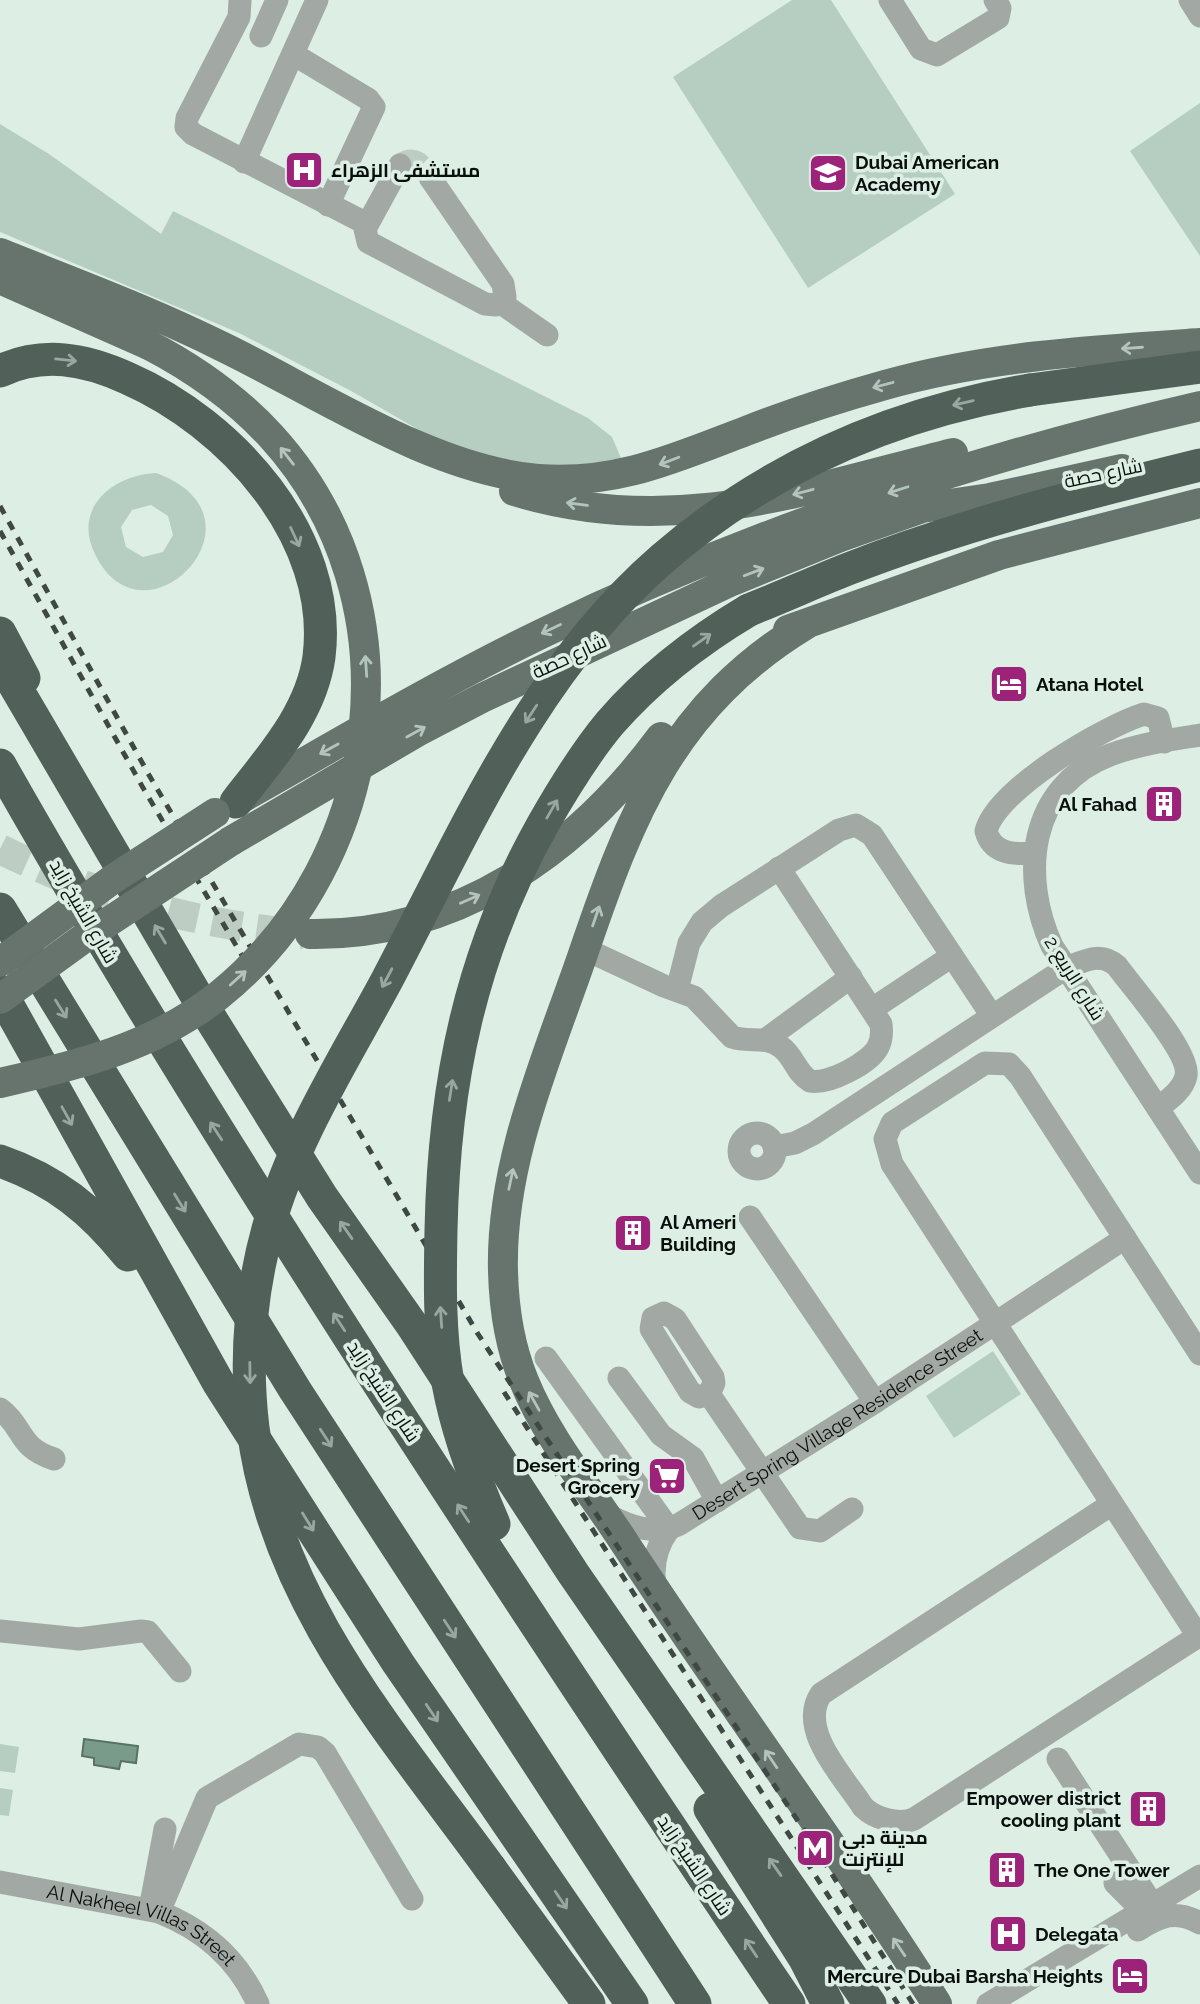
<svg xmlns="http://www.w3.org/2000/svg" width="1200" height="2004" viewBox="0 0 1200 2004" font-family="Raleway,Cairo,sans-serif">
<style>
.green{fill:#b6cec1;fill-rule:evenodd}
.water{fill:#789b8a;stroke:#577164;stroke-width:2}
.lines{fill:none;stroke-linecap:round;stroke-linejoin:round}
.minor-tunnel{stroke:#bdcdc4;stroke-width:23;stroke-dasharray:23 11;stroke-linecap:butt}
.major-tunnel{stroke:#bdcdc4;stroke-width:30;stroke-dasharray:30 15;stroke-linecap:butt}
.minor{stroke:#a2a9a5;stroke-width:23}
.major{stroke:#66746d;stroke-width:30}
.highway{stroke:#516059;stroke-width:33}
.rail{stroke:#3f4844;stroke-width:5;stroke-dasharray:9 9;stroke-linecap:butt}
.major-bridge{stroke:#66746d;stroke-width:30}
.highway-bridge{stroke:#516059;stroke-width:33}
.oneway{stroke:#b3c4bb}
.oneway2{stroke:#97a89f}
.labels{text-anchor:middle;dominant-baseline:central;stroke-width:7;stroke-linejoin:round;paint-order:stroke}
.poi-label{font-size:19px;font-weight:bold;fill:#090f0c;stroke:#ddefe5;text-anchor:start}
.street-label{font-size:19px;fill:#090f0c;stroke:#ddefe5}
</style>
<rect width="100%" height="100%" fill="#ddefe5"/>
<!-- green -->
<path class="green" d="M792,0H831L955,194L808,288L673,77Z
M1200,103V256L1130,151Z
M0,124L49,154L161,234L173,211L588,418L612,437L623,463L525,467L431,437L353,392L239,333L0,232Z
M156,473C278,517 143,655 95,554C72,508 113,475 156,473ZM151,505L168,516L173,535L163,552L143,557L126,547L121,527L132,510Z
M993,1351L1021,1394L954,1438L926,1396Z
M0,1744L19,1747L15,1773L0,1771Z
M0,1788L13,1790L9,1816L0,1815Z"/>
<!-- water -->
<path class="water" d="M84,1739L138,1746L136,1763L121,1761L119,1769L94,1765V1758L82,1756Z"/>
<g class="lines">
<!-- minor-tunnel -->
<path class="minor-tunnel" d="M400,165C416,155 423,167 431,179"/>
<!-- major-tunnel -->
<path class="major-tunnel" d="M0,849C97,897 196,925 304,934"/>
<!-- minor -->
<g class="minor">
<path d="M890,0L921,49L937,55L998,18L1000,8L995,0"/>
<path d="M1190,0L1200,16"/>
<path d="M240,1L239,17L187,118L186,127L193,134L367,224"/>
<path d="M261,36L277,0"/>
<path d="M293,54L368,99L374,107L328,205"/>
<path d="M244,162L317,0"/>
<path d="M400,165L365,229L368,242L485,304L496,305L505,297L503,284L431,179"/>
<path d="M501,303L547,335"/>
<path d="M1200,735C1170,740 1139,744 1110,755C1028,786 1020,876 1052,946L1200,1173"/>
<path d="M1033,853C1012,855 992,853 986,831C997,789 1103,727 1144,714L1158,718L1164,742"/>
<path d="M585,949L664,986L694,997L732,1037C748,1043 766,1035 781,1047C794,1056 796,1073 810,1081C828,1085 870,1063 878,1047C882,1040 882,1032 881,1024L779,868"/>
<path d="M677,990L689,943L702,922L721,906L839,830L856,825L872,835L992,1016"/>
<path d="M872,1009L952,956"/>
<path d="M765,1040L851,977"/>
<circle cx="757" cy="1151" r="18"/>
<path d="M774,1147L795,1143L813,1134L1066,968C1084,961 1101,951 1117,966C1132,987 1191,1053 1186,1076C1183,1090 1168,1100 1158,1108"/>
<path d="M750,1217L875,1402"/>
<path d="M664,1313L675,1319L713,1377L714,1383L709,1394L699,1397L690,1392L651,1329L653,1318Z"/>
<path d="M546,1358L669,1529"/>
<path d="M619,1378L661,1435L693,1458L717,1501"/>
<path d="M709,1394L800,1528L820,1531L852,1509"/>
<path d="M0,1409C25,1428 17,1447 54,1459"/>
<path d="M1112,1504L821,1694C797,1730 844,1777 863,1807C875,1819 899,1825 914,1819L1200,1635"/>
<path id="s1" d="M606,1514C628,1526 655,1536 678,1525L875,1402L1125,1238"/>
<path d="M656,1591C651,1568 655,1548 669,1529"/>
<path d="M0,1631L79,1639L141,1631L148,1632L180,1671"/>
<path d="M1198,1636L892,1164L885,1139L892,1123L985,1063L1009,1064L1020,1076L1200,1354"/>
<path d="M1058,1759L1152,1904"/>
<path id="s2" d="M0,1882L159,1912C205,1930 238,1959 258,2004"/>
<path d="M1115,1883L1142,1910"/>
<path d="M150,1909L165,1829"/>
<path d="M159,1912L207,1798L299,1744L318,1747L325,1753L412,1899"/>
<path d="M1138,1930C1160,1916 1176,1909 1200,1923"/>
<path d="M988,2004L1200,1876"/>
</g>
<!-- major -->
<path class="major" d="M0,253C75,283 151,311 223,347C318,393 432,470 538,479C617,485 675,458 746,431C792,413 838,398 885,385C988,356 1094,350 1200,343
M0,279L149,345
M514,491C672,539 801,491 953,453
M807,624C673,705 631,813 583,954C548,1056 500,1162 503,1272C504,1309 510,1347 524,1381C548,1440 592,1492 626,1545C727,1700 838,1848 937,2004
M788,630L999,555L1200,503
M240,799C339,743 438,684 541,634C750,532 974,458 1200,406
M231,841L417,732L482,698L732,581L840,537L922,508L990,498L1122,469
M310,934C457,936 576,852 661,737"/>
<!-- highway -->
<path class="highway" d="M0,371C43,351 85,359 127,378C230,423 334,536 319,657C311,714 270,758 236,802
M1030,390L1200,367
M749,610C782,597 815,582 848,569C961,525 1082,494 1200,465
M0,633L24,678
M0,660L196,995L322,1197L412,1325L573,1573L870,2004
M0,765C123,982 255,1191 390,1401C521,1603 654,1804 789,2004
M0,909L295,1390L695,2004
M0,991L218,1382L398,1663L632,2004
M0,1161C55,1180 92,1210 128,1255
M710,1809L805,1959L828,2004
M490,1868L589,2004"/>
<!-- rail -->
<path class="rail" d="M0,506L149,775L478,1334L815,1847L913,2004
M0,531L142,786L250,969
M504,1392L898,2004"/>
<!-- major-bridge -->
<path class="major-bridge" d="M0,962L113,879L215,813
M0,999L84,938L231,841
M0,1083C79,1065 153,1047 218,996C387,861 420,599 271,436C236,398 195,369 149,345"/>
<!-- highway-bridge -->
<path class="highway-bridge" d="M494,1524C474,1478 457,1432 448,1383C439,1332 440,1282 441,1230C444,1083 470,954 543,824C563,789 584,754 610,723C650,677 697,641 749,610
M490,1868C392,1733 274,1601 253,1428C245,1362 250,1294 268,1229C292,1141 344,1060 387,980C465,832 533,671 662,559C767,468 893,413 1030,390"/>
</g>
<!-- one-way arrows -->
<defs><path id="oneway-shaft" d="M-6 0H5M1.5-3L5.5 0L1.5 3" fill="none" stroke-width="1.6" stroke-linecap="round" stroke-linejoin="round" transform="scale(1.75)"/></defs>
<g class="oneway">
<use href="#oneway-shaft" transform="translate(1132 348) rotate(176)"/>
<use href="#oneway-shaft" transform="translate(883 385) rotate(165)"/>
<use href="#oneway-shaft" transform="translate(287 456) rotate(-128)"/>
<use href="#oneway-shaft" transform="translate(669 461) rotate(159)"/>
<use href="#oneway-shaft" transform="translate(898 490) rotate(162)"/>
<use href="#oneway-shaft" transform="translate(803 492) rotate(165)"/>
<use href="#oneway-shaft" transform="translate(577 504) rotate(-172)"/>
<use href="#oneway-shaft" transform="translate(754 572) rotate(-21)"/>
<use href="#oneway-shaft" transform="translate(551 629) rotate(155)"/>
<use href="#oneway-shaft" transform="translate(366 666) rotate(-94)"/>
<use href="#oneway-shaft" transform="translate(416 732) rotate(-29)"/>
<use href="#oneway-shaft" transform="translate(329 749) rotate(151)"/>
<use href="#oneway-shaft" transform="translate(470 899) rotate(-24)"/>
<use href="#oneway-shaft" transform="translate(596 916) rotate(-71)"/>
<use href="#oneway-shaft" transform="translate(238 978) rotate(-42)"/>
<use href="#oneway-shaft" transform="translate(511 1179) rotate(-78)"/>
<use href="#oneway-shaft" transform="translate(534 1401) rotate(-119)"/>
<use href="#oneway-shaft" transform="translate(771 1759) rotate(-124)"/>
<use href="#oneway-shaft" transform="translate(899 1947) rotate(-124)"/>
</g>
<g class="oneway2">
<use href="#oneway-shaft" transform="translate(66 360) rotate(6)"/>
<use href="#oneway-shaft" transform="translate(963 403) rotate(167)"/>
<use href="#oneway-shaft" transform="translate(295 537) rotate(65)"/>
<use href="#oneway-shaft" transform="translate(702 640) rotate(-35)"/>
<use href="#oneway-shaft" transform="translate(531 714) rotate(123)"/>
<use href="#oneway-shaft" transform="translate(552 809) rotate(-60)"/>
<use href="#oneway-shaft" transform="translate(160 934) rotate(-121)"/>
<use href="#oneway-shaft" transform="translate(387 978) rotate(118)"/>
<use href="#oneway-shaft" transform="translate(61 1009) rotate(58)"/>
<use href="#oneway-shaft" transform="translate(451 1090) rotate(-81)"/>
<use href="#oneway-shaft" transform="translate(67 1116) rotate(61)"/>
<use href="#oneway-shaft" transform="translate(216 1131) rotate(-123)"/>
<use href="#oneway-shaft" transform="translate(180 1203) rotate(58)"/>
<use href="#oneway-shaft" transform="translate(346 1230) rotate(-125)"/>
<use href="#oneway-shaft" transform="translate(441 1317) rotate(-94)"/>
<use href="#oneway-shaft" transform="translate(339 1322) rotate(-123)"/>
<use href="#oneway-shaft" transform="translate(250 1373) rotate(89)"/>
<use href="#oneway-shaft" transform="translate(326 1438) rotate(57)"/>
<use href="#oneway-shaft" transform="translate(463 1513) rotate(-123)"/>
<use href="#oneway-shaft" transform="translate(308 1522) rotate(58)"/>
<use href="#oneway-shaft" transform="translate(450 1629) rotate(57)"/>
<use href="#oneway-shaft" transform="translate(432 1713) rotate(56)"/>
<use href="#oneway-shaft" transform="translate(775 1867) rotate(-125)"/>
<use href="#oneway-shaft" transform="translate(561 1900) rotate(56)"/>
<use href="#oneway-shaft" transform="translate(751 1948) rotate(-124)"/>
</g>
<!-- icons -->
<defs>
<g id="hospital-square" transform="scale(2.0125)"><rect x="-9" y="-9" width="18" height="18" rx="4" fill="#9d2279" stroke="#ddefe5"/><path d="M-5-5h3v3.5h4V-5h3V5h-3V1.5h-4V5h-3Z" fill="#fff"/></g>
<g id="school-square" transform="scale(2.0125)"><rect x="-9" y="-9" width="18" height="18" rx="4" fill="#9d2279" stroke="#ddefe5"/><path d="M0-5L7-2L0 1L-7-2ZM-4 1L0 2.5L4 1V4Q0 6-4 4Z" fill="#fff"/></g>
<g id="hotel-square" transform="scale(2.0125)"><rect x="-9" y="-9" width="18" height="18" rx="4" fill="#9d2279" stroke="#ddefe5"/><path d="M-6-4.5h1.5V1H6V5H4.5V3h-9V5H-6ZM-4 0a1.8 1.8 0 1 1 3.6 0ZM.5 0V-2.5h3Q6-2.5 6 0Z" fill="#fff"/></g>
<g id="building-square" transform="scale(2.0125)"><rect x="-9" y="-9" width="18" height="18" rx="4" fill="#9d2279" stroke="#ddefe5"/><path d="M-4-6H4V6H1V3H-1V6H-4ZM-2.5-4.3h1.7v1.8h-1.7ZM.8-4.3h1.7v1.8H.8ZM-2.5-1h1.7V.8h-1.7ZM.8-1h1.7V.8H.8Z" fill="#fff"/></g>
<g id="supermarket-square" transform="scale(2.0125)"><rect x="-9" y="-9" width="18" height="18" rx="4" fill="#9d2279" stroke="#ddefe5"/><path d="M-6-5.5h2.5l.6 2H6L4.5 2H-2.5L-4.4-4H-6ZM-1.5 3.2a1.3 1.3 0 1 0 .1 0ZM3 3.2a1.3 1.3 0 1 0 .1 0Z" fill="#fff"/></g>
<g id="metro-square" transform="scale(2.0125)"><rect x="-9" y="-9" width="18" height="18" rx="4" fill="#9d2279" stroke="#ddefe5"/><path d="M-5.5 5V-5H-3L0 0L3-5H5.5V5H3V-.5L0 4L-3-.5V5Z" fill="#fff"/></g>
</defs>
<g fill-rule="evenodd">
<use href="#hospital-square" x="304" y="170"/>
<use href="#school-square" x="828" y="173"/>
<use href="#hotel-square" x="1009" y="684"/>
<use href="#building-square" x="1164" y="804"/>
<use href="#building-square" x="633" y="1233"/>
<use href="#supermarket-square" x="667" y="1476"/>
<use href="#building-square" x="1148" y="1809"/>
<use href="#metro-square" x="815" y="1848"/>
<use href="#building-square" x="1007" y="1870"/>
<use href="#hospital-square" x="1008" y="1934"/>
<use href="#hotel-square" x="1130" y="1976"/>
</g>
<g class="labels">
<!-- poi labels -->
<g class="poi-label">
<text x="855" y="162">Dubai American<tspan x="855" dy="22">Academy</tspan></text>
<text x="331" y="170">مستشفى الزهراء</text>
<text x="1036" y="684">Atana Hotel</text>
<text x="1137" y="804" text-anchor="end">Al Fahad</text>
<text x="660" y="1222">Al Ameri<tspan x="660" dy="22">Building</tspan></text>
<text x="640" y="1465" text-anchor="end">Desert Spring<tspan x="640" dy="22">Grocery</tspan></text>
<text x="1121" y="1798" text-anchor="end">Empower district<tspan x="1121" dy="22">cooling plant</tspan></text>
<text x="842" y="1837">مدينة دبي<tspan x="842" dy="22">للإنترنت</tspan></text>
<text x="1034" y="1870">The One Tower</text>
<text x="1035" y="1934">Delegata</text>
<text x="1103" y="1976" text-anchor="end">Mercure Dubai Barsha Heights</text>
</g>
<!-- street labels -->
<g class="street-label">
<text transform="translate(1103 473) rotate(-12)">شارع حصة</text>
<text transform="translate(569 656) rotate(-25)">شارع حصة</text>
<text transform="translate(84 911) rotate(60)">شارع الشيخ زايد</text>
<text transform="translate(1075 978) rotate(58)">شارع الربيع 2</text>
<text transform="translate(384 1391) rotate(57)">شارع الشيخ زايد</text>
<text stroke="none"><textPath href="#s1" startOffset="264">Desert Spring Village Residence Street</textPath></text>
<text transform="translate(695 1865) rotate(56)">شارع الشيخ زايد</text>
<text stroke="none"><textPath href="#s2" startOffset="150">Al Nakheel Villas Street</textPath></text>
</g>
</g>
</svg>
